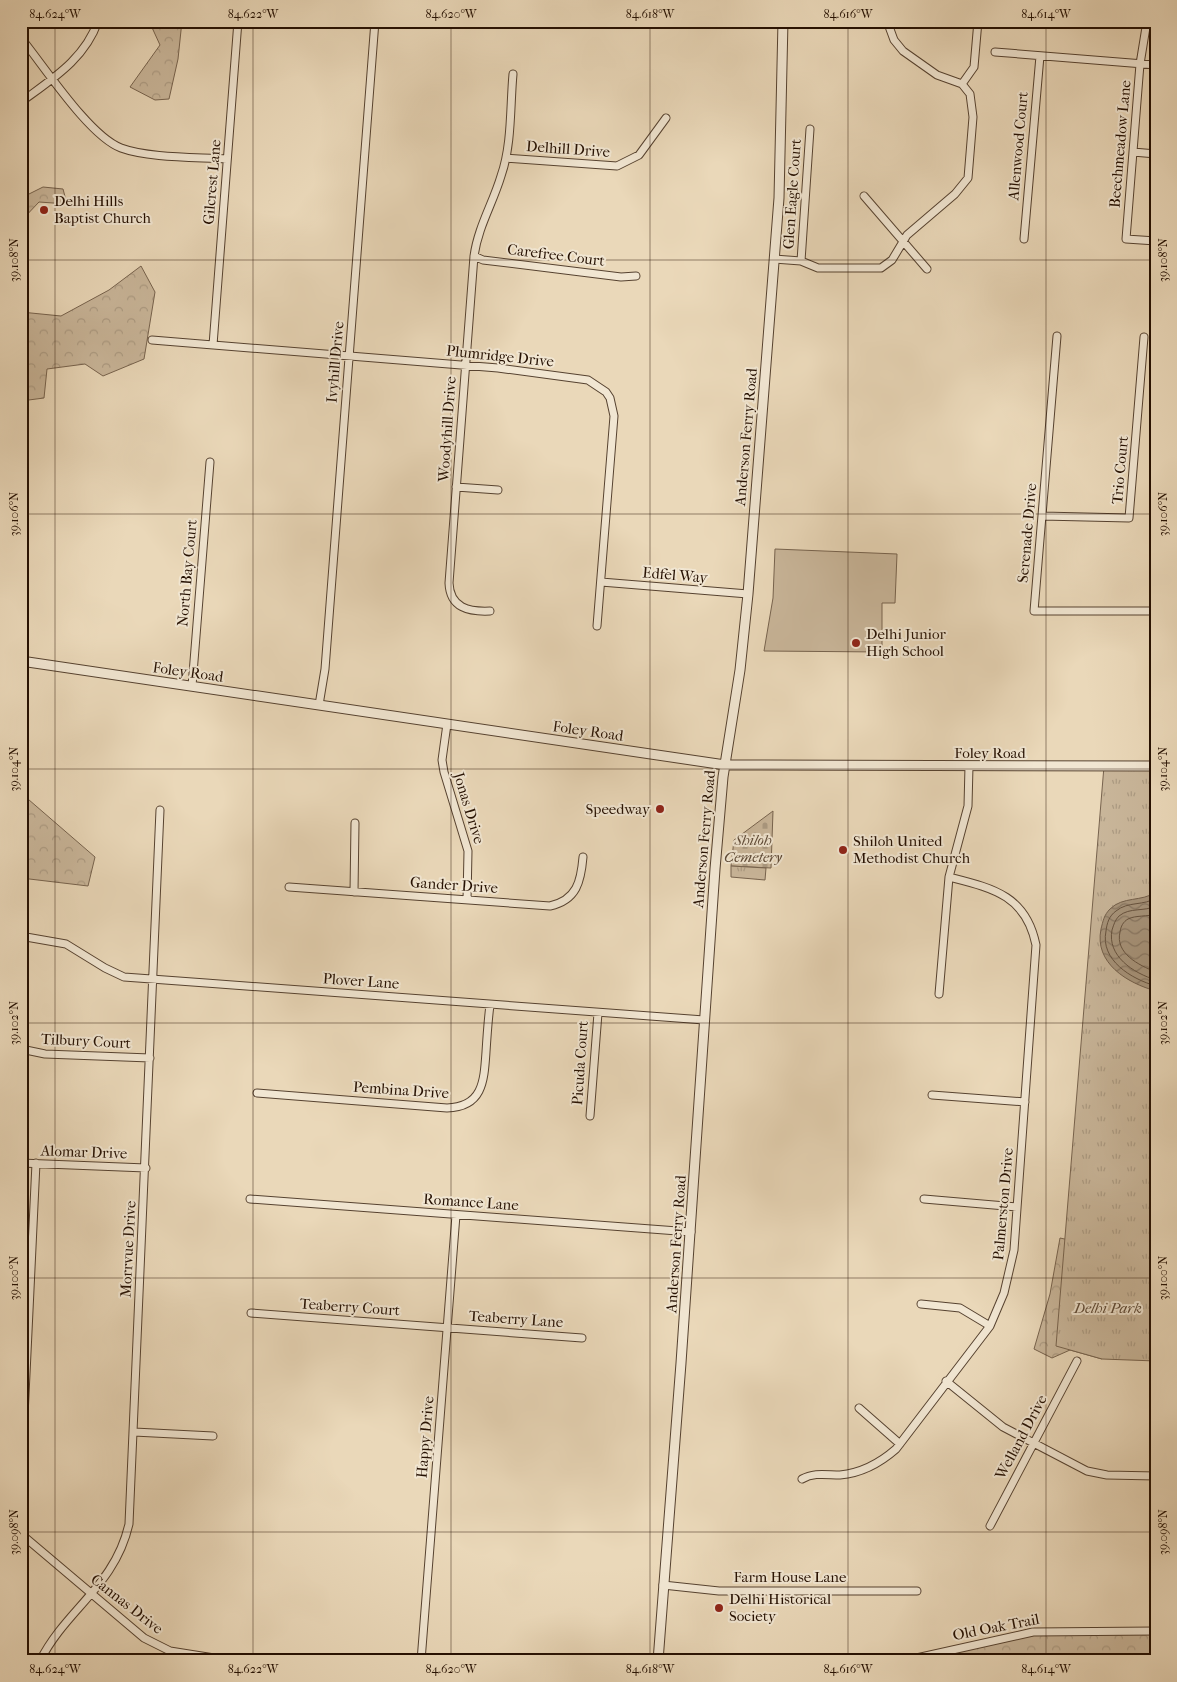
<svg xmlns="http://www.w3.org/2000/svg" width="1177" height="1682" viewBox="0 0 1177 1682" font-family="'IM FELL French Canon',serif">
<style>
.green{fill:#c9b69a;stroke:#77634e}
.forest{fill:url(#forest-crowns);stroke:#77634e}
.cemetery{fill:url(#cemetery-stones);stroke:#77634e}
.park{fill:url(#park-tufts);stroke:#77634e}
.water{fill:url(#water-waves);stroke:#735f4b}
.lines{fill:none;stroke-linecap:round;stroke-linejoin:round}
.shore{stroke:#66523e;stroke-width:1}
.minor-casing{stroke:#564230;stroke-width:9}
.tertiary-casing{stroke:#564230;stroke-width:11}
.minor{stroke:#f1e6d2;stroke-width:7}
.tertiary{stroke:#f1e6d2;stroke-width:9}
.ticks{fill:none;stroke:#251002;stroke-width:1;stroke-opacity:0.45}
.poi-dot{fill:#8f2418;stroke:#f1e6d2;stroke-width:2}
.labels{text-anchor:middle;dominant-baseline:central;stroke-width:4;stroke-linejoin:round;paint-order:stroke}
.street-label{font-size:15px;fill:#251002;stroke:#f1e6d2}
.poi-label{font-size:15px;fill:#251002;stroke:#f1e6d2;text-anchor:start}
.park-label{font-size:15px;font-style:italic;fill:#5e4a37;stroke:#f1e6d2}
.neatline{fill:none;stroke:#251002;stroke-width:2}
.ticks-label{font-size:12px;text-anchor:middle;fill:#251002}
</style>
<defs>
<pattern id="forest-crowns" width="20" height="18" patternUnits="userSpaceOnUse" patternTransform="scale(1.25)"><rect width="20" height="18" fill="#c9b69a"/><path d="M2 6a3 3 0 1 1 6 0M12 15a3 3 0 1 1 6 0" fill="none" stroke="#ac9b83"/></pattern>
<pattern id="cemetery-stones" width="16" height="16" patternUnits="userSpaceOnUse" patternTransform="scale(1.25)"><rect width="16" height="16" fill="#c9b69a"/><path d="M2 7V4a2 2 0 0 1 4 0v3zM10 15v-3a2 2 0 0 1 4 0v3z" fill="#ac9b83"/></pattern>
<pattern id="park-tufts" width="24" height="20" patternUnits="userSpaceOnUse" patternTransform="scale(1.25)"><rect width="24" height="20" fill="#c9b69a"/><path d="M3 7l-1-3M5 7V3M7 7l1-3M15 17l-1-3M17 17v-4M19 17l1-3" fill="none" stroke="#ac9b83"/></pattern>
<pattern id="water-waves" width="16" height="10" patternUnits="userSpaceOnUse" patternTransform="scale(1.25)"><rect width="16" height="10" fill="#a7947b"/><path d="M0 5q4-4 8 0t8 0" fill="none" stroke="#887763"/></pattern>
</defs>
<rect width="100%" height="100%" fill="#ead8b9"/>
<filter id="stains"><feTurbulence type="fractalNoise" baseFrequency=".004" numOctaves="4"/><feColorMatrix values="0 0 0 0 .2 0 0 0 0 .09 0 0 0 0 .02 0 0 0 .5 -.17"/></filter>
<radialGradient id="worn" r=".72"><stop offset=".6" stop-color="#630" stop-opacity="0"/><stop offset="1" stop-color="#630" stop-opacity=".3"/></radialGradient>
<!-- green -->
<path class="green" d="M775,549L897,554L895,603H882V652L764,651L773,598Z"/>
<!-- forest -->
<path class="forest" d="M149,21H182L178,59L169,99L155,100L130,87L160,45Z
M43,187L63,189L67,204L39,202L21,221V198Z
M141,266L155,292L144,359L103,376L85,364L47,369L44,398L21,401V312L61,316L109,290Z
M21,793L95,857L88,886L21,878Z
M1060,1238L1087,1244L1108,1333L1102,1359L1070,1350L1052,1358L1034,1349L1050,1294Z
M1156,1631V1661H913L1012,1635Z"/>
<!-- cemetery -->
<path class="cemetery" d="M773,811L771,868L731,866L734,840Z"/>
<!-- park -->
<path class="park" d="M1104,766H1156V1361L1102,1359L1056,1346Z
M731,866L766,868L765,880L731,877Z"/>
<!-- water -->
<path class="water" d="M1156,892V991C1127,983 1094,963 1101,929C1103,921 1104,915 1110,909C1123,896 1142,902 1156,892Z"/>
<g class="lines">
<!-- shore -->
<path class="shore" d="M1156,898C1144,906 1128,901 1116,911C1109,916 1107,923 1106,931C1100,960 1131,979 1156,986
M1156,906C1144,912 1130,907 1119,916C1115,920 1114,924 1112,930C1107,956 1133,973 1156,980
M1156,914C1147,917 1136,915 1128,919C1123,922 1121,926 1120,932C1115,953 1138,965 1156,972"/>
<!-- minor casing -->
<g class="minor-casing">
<path id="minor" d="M1147,21L1140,64L1126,239L1156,241
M21,38C44,66 89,136 121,148C148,158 197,157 227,159
M995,52L1156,65
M962,84L974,67L978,21
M21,102C52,79 85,59 98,21
M1133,152L1156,154
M506,158L617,166L639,155L666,118
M864,196L927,269
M1024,239L1040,56
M474,256L483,260L621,277L636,276
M774,259L801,261L818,268H881L892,260L907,235L955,194L968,178L973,117L970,94L962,84L937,75L903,51L894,40L887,21
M801,261L810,129
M1057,336L1034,611H1156
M152,340L498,368L588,380L606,392L610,398L614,416L597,626
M213,345L238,21
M456,487L498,490
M1042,516L1129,518L1144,337
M601,582L748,594
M490,611C469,612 450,608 449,583L474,256C478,227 493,203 501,176C512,145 510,107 513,74
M192,686L210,462
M319,705L325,669L375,21
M447,724L442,760L444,772L468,851L467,900
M289,887L550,906C577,900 581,881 583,857
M354,892L355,823
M26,937L66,944L105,968L124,977L206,983L704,1020
M939,994L949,877L968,806L969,766
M21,1049L45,1054L150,1058
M257,1093L447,1108C483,1107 484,1081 486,1052C487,1036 488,1020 490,1005
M932,1095L1025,1102
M590,1116L598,1013
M21,1163L146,1168
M250,1199L691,1232
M924,1199L1017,1207
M921,1304L960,1308L990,1326
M251,1313L582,1338
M946,1381L1003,1427L1087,1471L1107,1475L1156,1476
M859,1408L900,1444
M134,1432L213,1436
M21,1479L36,1163
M802,1479C814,1472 827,1475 840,1475C862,1473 880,1463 896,1449L990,1326L1004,1293L1014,1250L1036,945C1026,895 992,888 949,877
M990,1526L1077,1361
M21,1534L144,1638L170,1651L233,1661
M663,1585L719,1591H917
M40,1661C66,1609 115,1586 129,1524L160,810
M421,1661L456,1215
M903,1661L1033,1632L1156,1631"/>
</g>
<!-- tertiary casing -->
<g class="tertiary-casing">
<path id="tertiary" d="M21,661L725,765L1156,766
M658,1661L681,1363L715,869L723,777L740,670L748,594L779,198L783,21"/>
</g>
<!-- minor -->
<use href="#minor" class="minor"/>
<!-- tertiary -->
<use href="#tertiary" class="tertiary"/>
</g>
<!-- ticks -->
<path class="ticks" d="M55,21V1661M253,21V1661M451,21V1661M650,21V1661M848,21V1661M1046,21V1661M21,260H1156M21,514H1156M21,769H1156M21,1023H1156M21,1278H1156M21,1532H1156"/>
<!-- markers -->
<g class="poi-dot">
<circle cx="44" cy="210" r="5"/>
<circle cx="856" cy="643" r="5"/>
<circle cx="660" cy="809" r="5"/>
<circle cx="843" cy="850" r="5"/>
<circle cx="719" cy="1608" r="5"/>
</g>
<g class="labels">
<!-- street labels -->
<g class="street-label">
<text transform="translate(1120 144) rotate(-85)">Beechmeadow Lane</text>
<text transform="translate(1018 146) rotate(-85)">Allenwood Court</text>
<text transform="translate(568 149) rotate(4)">Delhill Drive</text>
<text transform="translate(212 182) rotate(-85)">Gilcrest Lane</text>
<text transform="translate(792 194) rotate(-86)">Glen Eagle Court</text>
<text transform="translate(556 255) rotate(7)">Carefree Court</text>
<text transform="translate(500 356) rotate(6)">Plumridge Drive</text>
<text transform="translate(335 362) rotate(-85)">Ivyhill Drive</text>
<text transform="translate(447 429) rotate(-86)">Woodyhill Drive</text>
<text transform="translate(746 437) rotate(-85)">Anderson Ferry Road</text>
<text transform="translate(1120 470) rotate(-85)">Trio Court</text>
<text transform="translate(1027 533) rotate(-85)">Serenade Drive</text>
<text transform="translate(187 573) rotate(-85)">North Bay Court</text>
<text transform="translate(675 575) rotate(5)">Edfel Way</text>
<text transform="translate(188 672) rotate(8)">Foley Road</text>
<text transform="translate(588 731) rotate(8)">Foley Road</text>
<text x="990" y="753">Foley Road</text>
<text transform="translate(469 808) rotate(73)">Jonas Drive</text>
<text transform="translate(704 839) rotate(-85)">Anderson Ferry Road</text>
<text transform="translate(454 885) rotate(4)">Gander Drive</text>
<text transform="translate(361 981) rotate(4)">Plover Lane</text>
<text transform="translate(86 1041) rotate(3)">Tilbury Court</text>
<text transform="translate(580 1063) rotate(-86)">Picuda Court</text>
<text transform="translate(401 1090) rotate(4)">Pembina Drive</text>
<text transform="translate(84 1152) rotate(2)">Alomar Drive</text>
<text transform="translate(471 1202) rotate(4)">Romance Lane</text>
<text transform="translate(1003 1204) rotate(-85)">Palmerston Drive</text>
<text transform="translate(676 1244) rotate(-86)">Anderson Ferry Road</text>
<text transform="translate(128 1249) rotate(-87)">Morrvue Drive</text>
<text transform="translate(350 1307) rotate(4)">Teaberry Court</text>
<text transform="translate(516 1319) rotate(4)">Teaberry Lane</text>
<text transform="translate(425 1437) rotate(-85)">Happy Drive</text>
<text transform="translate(1021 1437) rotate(-62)">Welland Drive</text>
<text x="790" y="1577">Farm House Lane</text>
<text transform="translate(127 1604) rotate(38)">Cannas Drive</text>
<text transform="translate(996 1627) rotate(-11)">Old Oak Trail</text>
</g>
<!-- poi labels -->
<g class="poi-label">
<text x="54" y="201">Delhi Hills<tspan x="54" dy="17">Baptist Church</tspan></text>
<text x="866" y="634">Delhi Junior<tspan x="866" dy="17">High School</tspan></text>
<text x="650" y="809" text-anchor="end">Speedway</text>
<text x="853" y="841">Shiloh United<tspan x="853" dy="17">Methodist Church</tspan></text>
<text x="729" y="1599">Delhi Historical<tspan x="729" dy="17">Society</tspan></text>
</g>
<!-- park labels -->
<g class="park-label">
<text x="753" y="840">Shiloh<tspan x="753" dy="17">Cemetery</tspan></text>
<text x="1108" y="1308">Delhi Park</text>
</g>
</g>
<!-- margin -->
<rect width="1177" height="1682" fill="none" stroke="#ead8b9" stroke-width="55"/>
<rect x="28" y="28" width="1122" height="1626" class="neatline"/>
<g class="ticks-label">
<text x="55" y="18">84.624°W</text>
<text x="253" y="18">84.622°W</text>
<text x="451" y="18">84.620°W</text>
<text x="650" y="18">84.618°W</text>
<text x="848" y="18">84.616°W</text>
<text x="1046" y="18">84.614°W</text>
<text transform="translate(14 260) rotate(-90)" y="4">39.108°N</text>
<text transform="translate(1163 260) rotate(-90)" y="4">39.108°N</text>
<text transform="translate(14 514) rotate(-90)" y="4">39.106°N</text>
<text transform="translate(1163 514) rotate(-90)" y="4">39.106°N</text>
<text transform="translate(14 769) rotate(-90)" y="4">39.104°N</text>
<text transform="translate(1163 769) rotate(-90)" y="4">39.104°N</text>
<text transform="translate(14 1023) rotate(-90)" y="4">39.102°N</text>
<text transform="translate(1163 1023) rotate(-90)" y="4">39.102°N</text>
<text transform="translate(14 1278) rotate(-90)" y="4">39.100°N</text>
<text transform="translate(1163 1278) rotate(-90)" y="4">39.100°N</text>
<text transform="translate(14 1532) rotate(-90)" y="4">39.098°N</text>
<text transform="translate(1163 1532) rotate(-90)" y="4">39.098°N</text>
<text x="55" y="1673">84.624°W</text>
<text x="253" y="1673">84.622°W</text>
<text x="451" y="1673">84.620°W</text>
<text x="650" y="1673">84.618°W</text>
<text x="848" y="1673">84.616°W</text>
<text x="1046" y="1673">84.614°W</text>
</g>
<rect width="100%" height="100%" filter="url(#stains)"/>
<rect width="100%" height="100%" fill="url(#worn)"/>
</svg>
